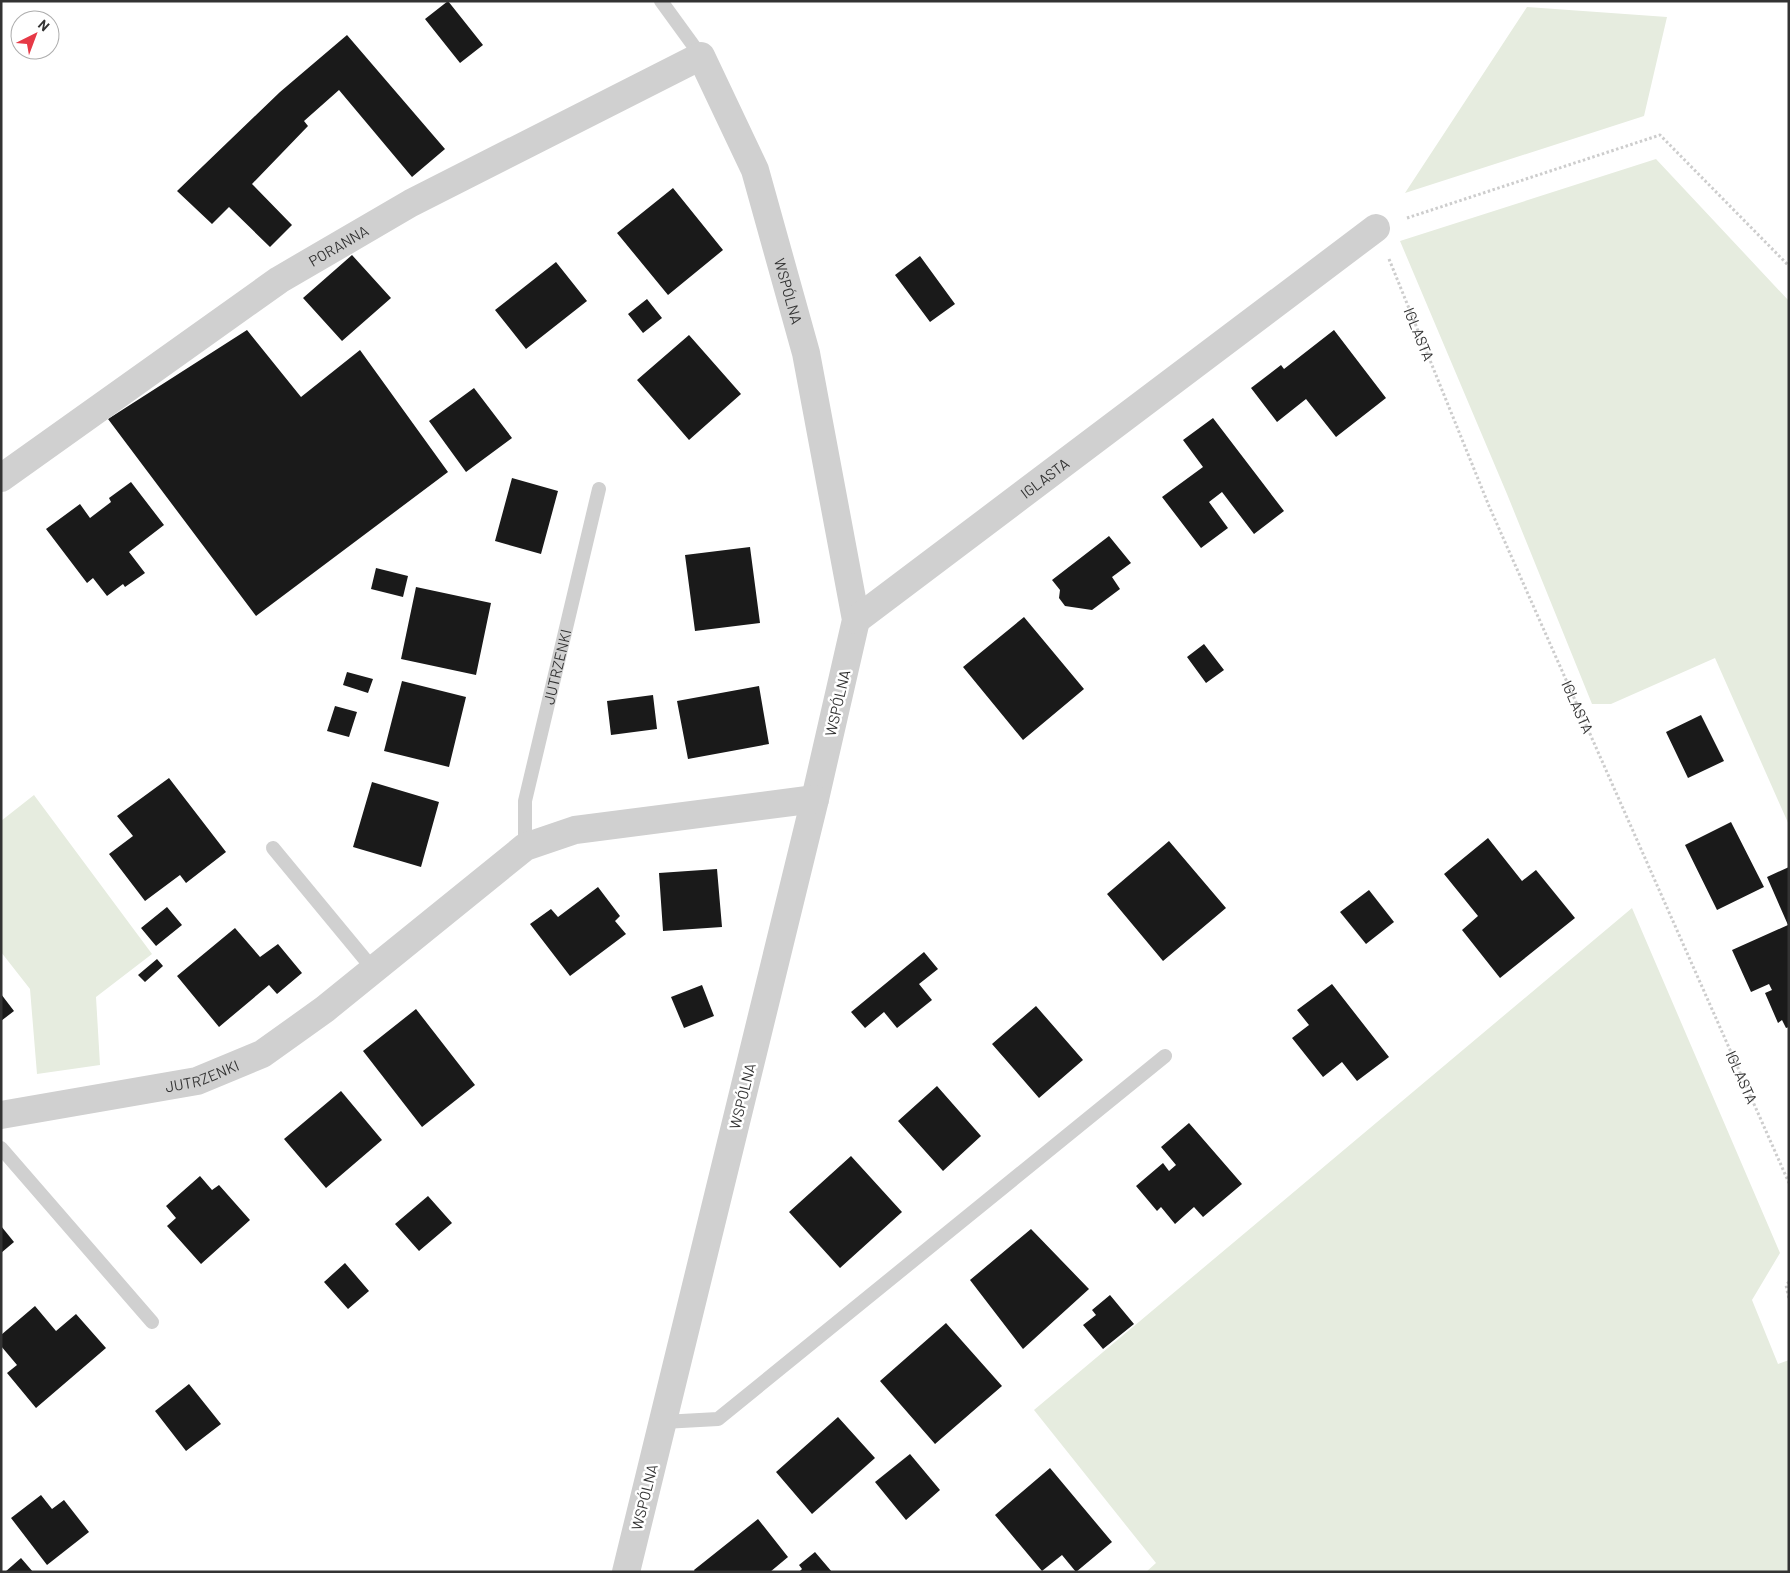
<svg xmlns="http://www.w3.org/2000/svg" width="1790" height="1573" viewBox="0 0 1790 1573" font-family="Barlow,sans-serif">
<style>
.green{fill:#e6ecdf}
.building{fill:#1a1a1a}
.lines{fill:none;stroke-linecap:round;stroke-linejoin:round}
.path{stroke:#cdcdcd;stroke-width:3;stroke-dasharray:2.5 2.5;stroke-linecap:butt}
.lane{stroke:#d0d0d0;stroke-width:14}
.street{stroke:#d0d0d0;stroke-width:28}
.labels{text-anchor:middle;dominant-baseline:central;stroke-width:5;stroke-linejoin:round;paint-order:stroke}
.street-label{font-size:15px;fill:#333;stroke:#fff}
</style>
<rect width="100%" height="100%" fill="#fff"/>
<!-- green -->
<path class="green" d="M1527,7L1667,17L1644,116L1405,193Z
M1656,159L1789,301V825L1715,658L1611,704H1592L1507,494L1400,241Z
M34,795L152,954L96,997L100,1065L37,1074L30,989L1,952V821Z
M1632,908L1780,1253L1752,1300L1778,1364L1789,1360V1572H1146L1156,1563L1034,1410Z"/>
<!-- building -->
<path class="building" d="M448,1L483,45L460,63L425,19Z
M347,35L445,149L412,177L339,90L304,121L308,126L252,184L292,225L270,247L229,207L212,224L177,191L280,92Z
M673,188L723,250L668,295L617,233Z
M352,255L391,298L342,341L303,298Z
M920,256L955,304L930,322L895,275Z
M556,262L587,301L526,349L495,310Z
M647,299L662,318L643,333L628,314Z
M247,330L301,397L360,350L448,472L256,616L108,419Z
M1334,330L1386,398L1336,437L1306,399L1277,422L1251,388L1281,365L1284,369Z
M689,335L741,394L689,440L637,380Z
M474,388L512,438L466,472L429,421Z
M1213,418L1284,511L1254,534L1222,492L1209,502L1228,528L1201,548L1162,497L1203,467L1183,440Z
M512,478L558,491L541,554L495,541Z
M131,482L164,525L129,552L145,573L125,587L123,584L107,596L93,578L87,583L46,529L80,504L90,518L111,502L109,498Z
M1109,536L1131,563L1112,577L1120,589L1092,610L1065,606L1059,598L1060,590L1052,580Z
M750,547L760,623L695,631L685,555Z
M376,568L408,576L403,597L371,589Z
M416,587L491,603L476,675L401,659Z
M1024,617L1084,689L1023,740L963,667Z
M1204,644L1224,670L1206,683L1187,657Z
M347,672L373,679L368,693L343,685Z
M402,681L466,697L449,767L384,751Z
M759,686L769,744L688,759L677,701Z
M653,695L657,729L611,735L607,701Z
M335,706L357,712L349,737L327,731Z
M1701,715L1724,761L1688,778L1666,732Z
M169,778L226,852L186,883L180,875L145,901L109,854L133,836L117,816Z
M372,782L439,802L421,867L353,847Z
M1731,822L1764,887L1717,910L1685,845Z
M1488,838L1522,881L1536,870L1575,918L1500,978L1462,930L1478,916L1444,874Z
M1169,841L1226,908L1163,961L1107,894Z
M1789,867V1027L1786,1028L1782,1020L1778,1023L1765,993L1772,990L1769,984L1751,992L1732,950L1788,925L1767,877Z
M717,869L722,927L663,931L659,873Z
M598,887L620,916L615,921L626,934L570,976L530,924L551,909L558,917Z
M1369,890L1394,922L1366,944L1340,912Z
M167,907L182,925L156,946L141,928Z
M235,928L260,957L278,944L302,973L277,994L269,985L219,1027L177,976Z
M924,952L938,969L919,984L932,1000L897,1028L884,1012L865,1028L851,1012Z
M157,959L163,966L145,982L138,975Z
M1332,984L1389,1057L1357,1081L1342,1062L1323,1077L1292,1038L1309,1025L1297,1010Z
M702,985L714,1016L684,1028L671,997Z
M1,994L14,1011L1,1021Z
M1036,1006L1083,1060L1039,1098L992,1044Z
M416,1009L475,1085L422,1127L363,1051Z
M937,1086L981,1136L943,1171L898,1121Z
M341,1091L382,1140L326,1188L284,1139Z
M1189,1123L1242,1184L1203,1217L1194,1207L1175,1224L1161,1207L1157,1211L1136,1186L1163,1163L1169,1171L1176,1165L1161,1147Z
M851,1156L902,1212L840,1268L789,1212Z
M200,1176L212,1190L219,1185L250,1220L201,1264L167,1226L176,1218L166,1206Z
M428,1196L452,1223L419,1251L395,1224Z
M1,1226L14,1242L1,1253Z
M1031,1229L1089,1289L1023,1349L970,1280Z
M345,1263L369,1291L348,1309L324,1282Z
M1110,1295L1134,1324L1103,1349L1083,1325L1096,1315L1092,1310Z
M35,1306L56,1331L76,1314L106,1348L36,1408L7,1373L17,1365L1,1346V1335Z
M946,1323L1002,1386L935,1444L880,1381Z
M189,1384L221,1424L186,1451L155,1411Z
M838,1417L875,1458L812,1514L776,1472Z
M910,1454L940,1490L906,1520L875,1482Z
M1050,1468L1112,1542L1076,1572L1062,1555L1042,1571L995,1515Z
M41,1495L52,1509L64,1500L89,1532L47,1565L11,1518Z
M758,1519L788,1557L770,1572H695L694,1570Z
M815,1552L832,1572H799L802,1569L799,1565Z
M21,1558L33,1572H5Z"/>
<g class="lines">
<!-- path -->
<g class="path">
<path d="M1407,218L1660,135L1789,266"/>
<path id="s1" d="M1389,259L1489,506L1789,1183"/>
<path d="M1789,1282L1786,1285L1789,1299"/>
</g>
<!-- lane -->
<g class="lane">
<path d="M661,1L701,56"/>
<path id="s2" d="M525,847V801L599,489"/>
<path d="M273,848L373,969"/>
<path d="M1,1148L152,1322"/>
<path d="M663,1422L718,1419L1165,1056"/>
</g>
<!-- street -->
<g class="street">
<path id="s3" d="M1,478L279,280L411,203L701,56L755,170L806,353L856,620L815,799L626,1572"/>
<path id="s4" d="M856,620L1376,228"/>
<path id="s5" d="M1,1115L197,1081L262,1054L325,1009L525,847L575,830L815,799"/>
</g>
</g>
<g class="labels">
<!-- street labels -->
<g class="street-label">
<text stroke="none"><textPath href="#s3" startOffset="410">PORANNA</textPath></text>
<text stroke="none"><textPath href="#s3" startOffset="1071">WSPÓLNA</textPath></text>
<text stroke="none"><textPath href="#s1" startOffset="81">IGLASTA</textPath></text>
<text stroke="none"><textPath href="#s4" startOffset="236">IGLASTA</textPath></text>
<text stroke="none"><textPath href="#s2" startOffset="184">JUTRZENKI</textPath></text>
<text transform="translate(837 703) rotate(-77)">WSPÓLNA</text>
<text stroke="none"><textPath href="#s1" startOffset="486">IGLASTA</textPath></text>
<text stroke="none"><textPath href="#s5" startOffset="205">JUTRZENKI</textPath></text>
<text stroke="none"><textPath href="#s1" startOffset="891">IGLASTA</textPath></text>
<text transform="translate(742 1096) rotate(-76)">WSPÓLNA</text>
<text transform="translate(644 1497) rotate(-76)">WSPÓLNA</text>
</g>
</g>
<!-- border -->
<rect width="1790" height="1573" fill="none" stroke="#333333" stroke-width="5"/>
<!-- north arrow -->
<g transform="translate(35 35) rotate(42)"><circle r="24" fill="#ffffff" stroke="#adadad"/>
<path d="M0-4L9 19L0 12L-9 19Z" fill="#e63946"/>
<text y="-8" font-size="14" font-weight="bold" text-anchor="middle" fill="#333333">N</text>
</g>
</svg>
